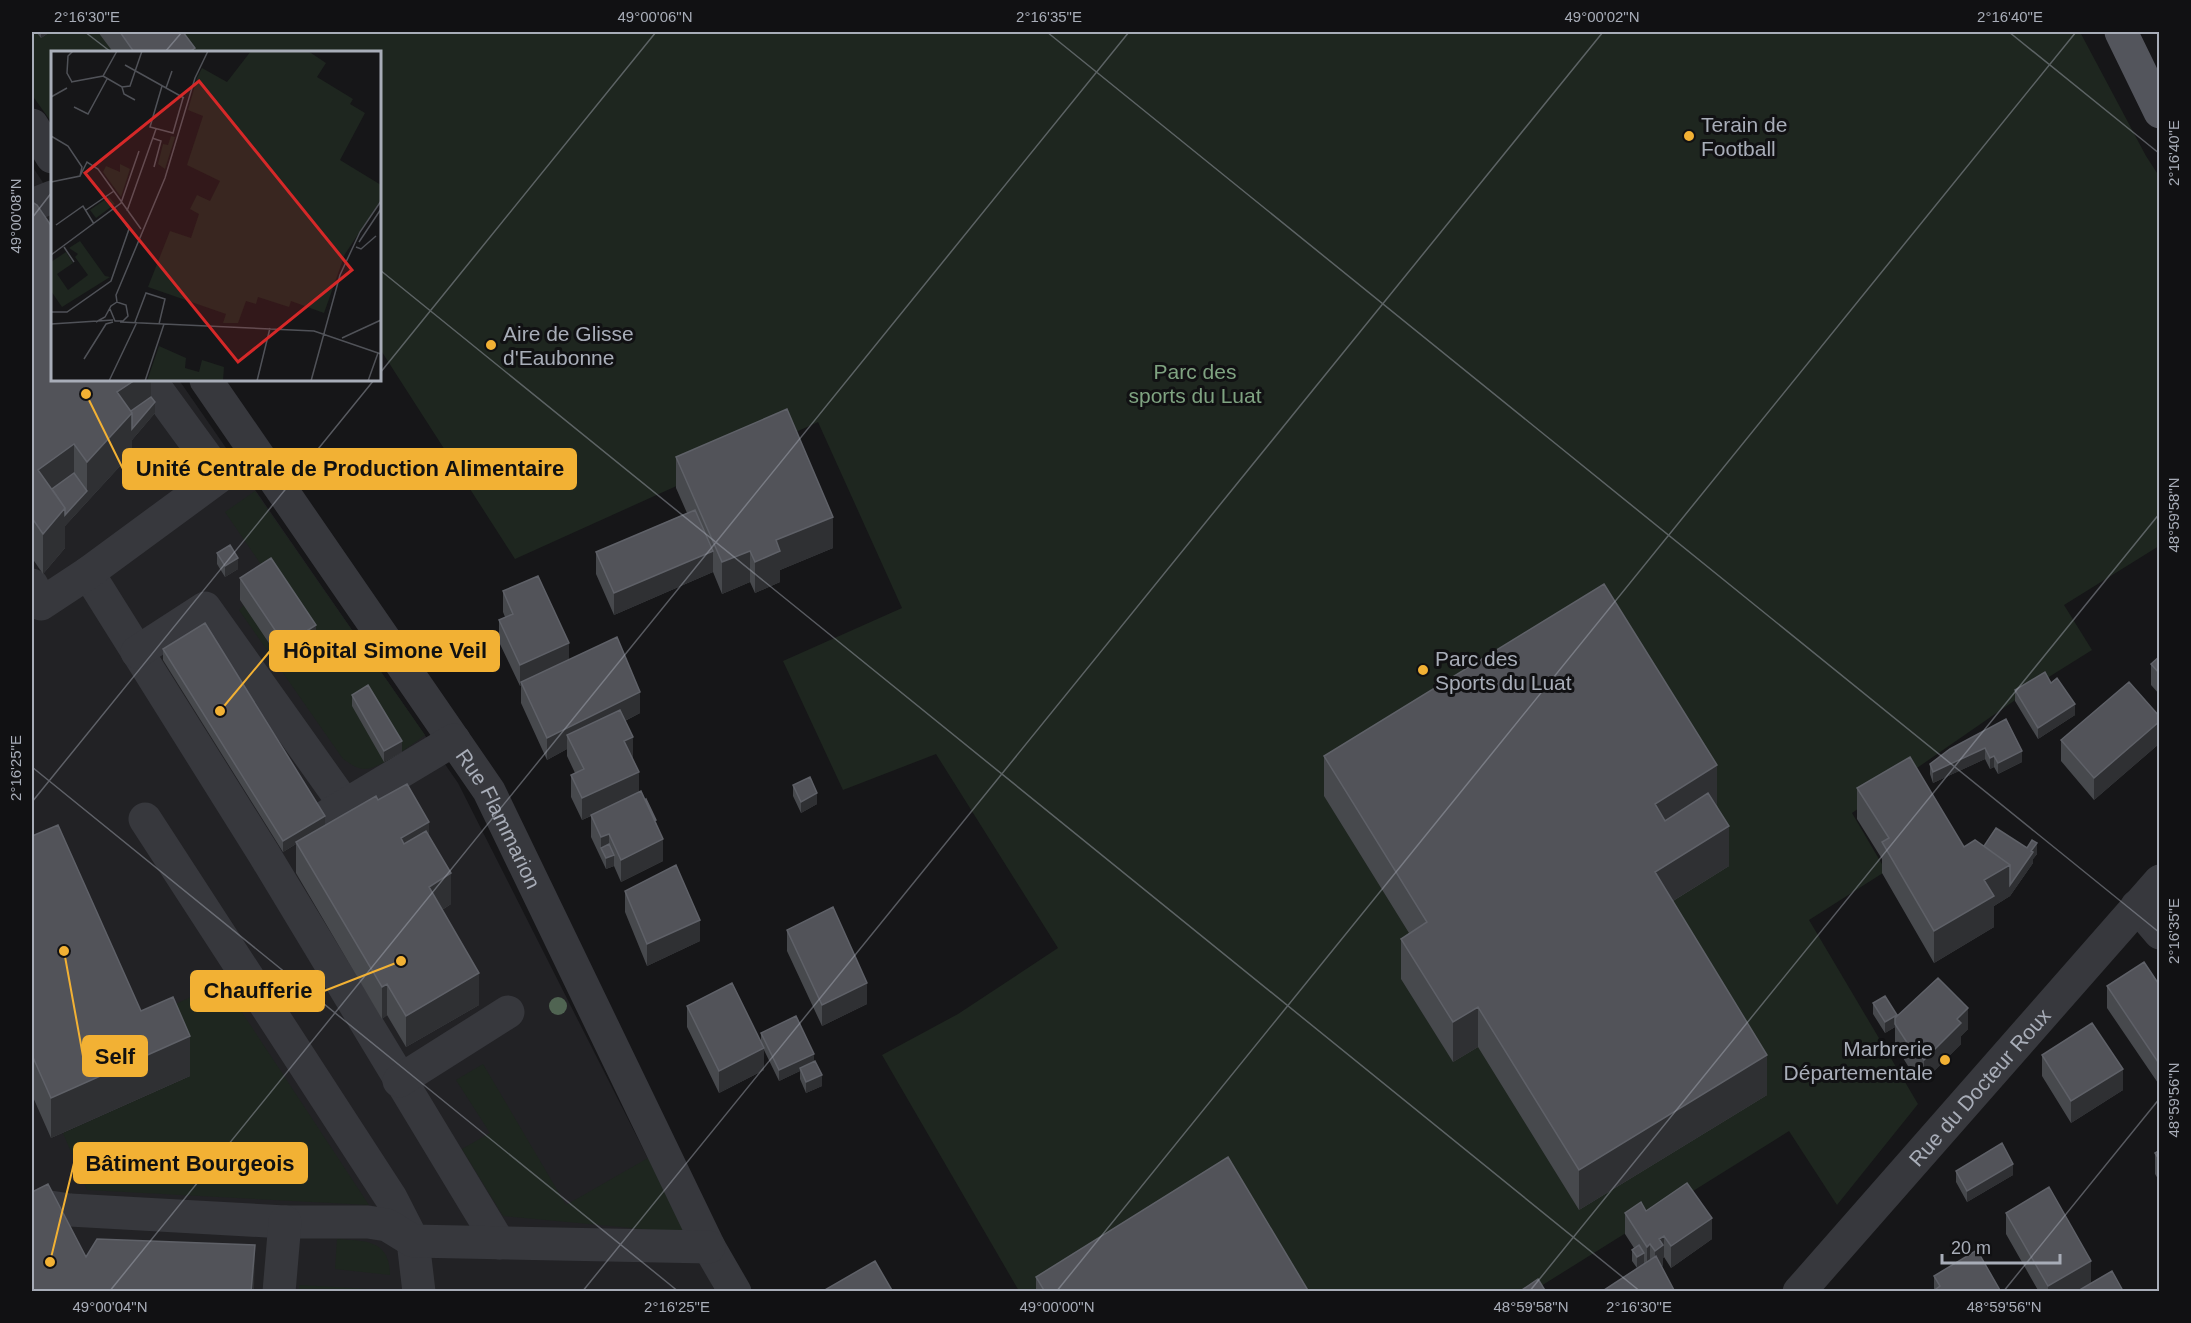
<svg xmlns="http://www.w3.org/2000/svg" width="2191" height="1323" viewBox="0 0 2191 1323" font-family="Helvetica,sans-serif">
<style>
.built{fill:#222225}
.green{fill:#1e261f}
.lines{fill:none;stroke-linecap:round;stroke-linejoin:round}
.minor{stroke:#37383d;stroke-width:33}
.major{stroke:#53555c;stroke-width:33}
.tree{fill:#506452}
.wall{fill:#47494d}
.shaded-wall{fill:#2f3033}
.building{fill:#525359;stroke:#5f6168;stroke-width:1.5}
.ticks{fill:none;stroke:#a8adb8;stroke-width:1.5;stroke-opacity:0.45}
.poi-dot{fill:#f2b134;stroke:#111113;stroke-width:2}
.labels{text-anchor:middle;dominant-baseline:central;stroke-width:6;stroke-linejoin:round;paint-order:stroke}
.poi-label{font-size:21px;fill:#a8adb8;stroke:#111113;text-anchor:start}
.park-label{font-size:21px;fill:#7fa381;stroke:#111113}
.street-label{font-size:21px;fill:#a8adb8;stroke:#111113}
.inset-road{fill:none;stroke:#505258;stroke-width:1.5}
.view{fill:#d62828;fill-opacity:0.15;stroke:#d62828;stroke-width:3}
.inset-edge{fill:none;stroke:#a8adb8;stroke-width:3}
.leader{fill:none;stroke:#f2b134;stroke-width:2}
.callout-dot{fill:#f2b134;stroke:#111113;stroke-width:2}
.callout{fill:#f2b134;stroke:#f2b134;stroke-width:2}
.callout-label{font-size:22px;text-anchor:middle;font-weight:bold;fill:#111}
.neatline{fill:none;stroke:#a8adb8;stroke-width:2}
.ticks-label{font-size:15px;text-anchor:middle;fill:#a8adb8}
</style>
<rect width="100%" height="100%" fill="#161618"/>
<!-- built -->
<path class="built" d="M32,166L52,196V380H179L458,783L715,1291H32Z"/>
<!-- green -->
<path class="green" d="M32,32H2080L2146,156L2159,176V546L2064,605L2092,650L2044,680L1852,813L1886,871L1809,920L1918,1104L1837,1205L1789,1131L1533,1291H1019L882,1055L958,1014L1058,948L936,754L843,790L783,661L902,608L818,422L515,559L380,349V52H52V123L32,95Z
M255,491L425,735C413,744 380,769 365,769C357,769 351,764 343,759L239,610L271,579L225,512Z
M222,982L369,1205L87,1190L63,1133L190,1076L130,1026Z
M483,1064L566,1205L648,1158L685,1233L503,1216L462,1149L490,1133L456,1080Z
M337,1239C364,1241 390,1239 390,1275L335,1269Z
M299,1285L387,1290V1291H299Z"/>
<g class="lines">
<!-- minor -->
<g class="minor">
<path d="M32,125L52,157"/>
<path d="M32,205L52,197"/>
<path id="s1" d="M206,380L489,791L709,1247L735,1292"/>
<path d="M88,573L264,854L499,1243"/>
<path d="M32,585L41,604L88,573L220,476L150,380"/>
<path d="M137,652L205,608L345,805"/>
<path d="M327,816L454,740"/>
<path d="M145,819L391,1198L413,1241L419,1292"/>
<path d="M2137,906L2160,933"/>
<path d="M399,1081L508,1012"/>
<path d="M32,1209L43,1206L70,1210L285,1222H368L387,1225L413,1241L709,1247"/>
<path d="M279,1292L285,1222"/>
<path id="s2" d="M1799,1292L2160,881"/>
</g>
<!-- major -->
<path class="major" d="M2121,32L2160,112"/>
</g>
<!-- trees -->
<circle class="tree" cx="558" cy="1006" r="9"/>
<!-- wall -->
<path class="wall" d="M36,32H50L41,38Z
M98,32H183L195,52H113Z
M32,202L52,380H151V397L155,413L132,440V453L65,526V548L43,574L32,558Z
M676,457L833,548L780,570V582L755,593L750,582L722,594L713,572L614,615L596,574V552L687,513L676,488Z
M217,553L238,569L225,577L217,564Z
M240,578L316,646L285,667L240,600Z
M503,591L569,659L640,713L625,721L639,792L656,822L663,861L621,882L614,866L606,869L591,837V816L582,820L571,797V775L575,773L567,756V749L547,760L521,703V686H520L499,642V620L505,617L503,612Z
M163,649L325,825L378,800L429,837L451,904L442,910L479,1005L406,1047L387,1015L382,1019L296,873V844L283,852L163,660Z
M2160,656V695L2151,685V664Z
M2051,683L2075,715L2038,739L2015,701V690Z
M352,695L402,752L384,762L352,706Z
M2160,717V743L2094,800L2061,761V740Z
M2006,719L2022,762L1998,774L1994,767L1990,769L1985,759L1933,783L1930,774V764Z
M1324,756L1717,805L1729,866L1673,901L1767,1095L1579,1210L1478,1047L1453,1062L1401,979V939L1409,933L1324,796Z
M793,785L817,804L801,813L793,796Z
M1857,788L1964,847L1984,846L2027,848L2037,854L2033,859V863L2010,896L1994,906V927L1934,963L1882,873V859L1857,819Z
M32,836L141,1011L190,1076L51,1138L32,1095Z
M625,891L700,941L647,966L625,912Z
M787,930L867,1004L822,1026L787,951Z
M2107,986H2160V1086L2107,1008Z
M1873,1003L1897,1017L1968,1029L1961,1036V1044L1924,1081L1908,1066L1895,1045V1027L1885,1033L1873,1014Z
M687,1006L761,1042V1033L814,1062L822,1086L806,1093L800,1079V1071L779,1081L764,1050V1070L719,1093L687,1027Z
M2042,1055L2123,1090L2071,1123L2042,1076Z
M2160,1150V1182L2155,1174V1153Z
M1956,1171L2013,1175L1967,1202L1956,1182Z
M1646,1211L1712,1239L1671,1268L1664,1257L1663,1258V1266L1637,1268L1632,1261V1250L1634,1248L1625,1234V1213Z
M2006,1213L2076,1292H2039L2006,1234Z
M1934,1276L2001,1292L1934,1290Z
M1036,1277L1309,1292H1036Z"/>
<!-- shaded-wall -->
<path class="shaded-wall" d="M41,32H50L41,38Z
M135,380H151V407L155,402V413L132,440V453L87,502V462L117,392Z
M74,444V484L43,506L38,470Z
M87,491V502L65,526V548L43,574V534L65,508Z
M833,517V548L780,570V582L755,593V562L776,540Z
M713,551V572L614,615V593Z
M750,551V582L722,594V562Z
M238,558V569L225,577V566Z
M316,625V646L285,667V645Z
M569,643V665L521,682V686H520V665Z
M640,692V713L573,747L567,735V749L547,760V738Z
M2075,704V715L2038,739V728Z
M2160,721V743L2094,800V778Z
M633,737V759L624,741Z
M402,741V752L384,762V751Z
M1985,748V759L1933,783V772Z
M2022,751V762L1998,774V763Z
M1994,756V767L1990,769V758Z
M1717,765V805L1655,843V804Z
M639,772V793L582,820V798Z
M817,793V804L801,813V802Z
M325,816V827L296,842V844L283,852V841Z
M429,822V853L401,869V838Z
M1729,826V866L1655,912V872Z
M609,834V855L601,848V837Z
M663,839V861L621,882V860Z
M2037,843V854L2033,859V863L2010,896L1994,906V927L1934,963V931L1984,880L2031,851Z
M614,855V866L606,869V858Z
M451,873V904L429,918V887Z
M700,920V941L647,966V944Z
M479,973V1005L406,1047V1016Z
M867,983V1004L822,1026V1005Z
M387,984V1015L382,1019V987Z
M1478,1007V1047L1453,1062V1022Z
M1968,1008V1029L1961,1036V1044L1924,1081V1060L1957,1019Z
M1897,1015L1896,1026L1895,1024V1027L1885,1033V1022Z
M190,1036V1076L51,1138V1098Z
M764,1048V1070L719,1093V1071Z
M814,1054V1065L800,1068V1071L779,1081V1070Z
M1767,1055V1095L1579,1210V1170Z
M2123,1069V1090L2071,1123V1101Z
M822,1075V1086L806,1093V1082Z
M2013,1164V1175L1967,1202V1191Z
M1712,1218V1239L1671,1268V1246Z
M1664,1236V1257L1663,1258V1266L1655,1272V1251L1659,1239Z
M1650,1244V1266L1647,1269V1247Z
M255,1245L254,1292H251Z
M1644,1253V1264L1637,1268V1257Z
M2091,1261V1283L2076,1292H2048V1286Z"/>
<!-- building -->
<path class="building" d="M120,32H183L195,48L189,52H134Z
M32,202L37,205L52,227V380H135L117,392L132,413L87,462L74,444L38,470L65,508L43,534L32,518Z
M151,397L155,402L132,429V413L131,411Z
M787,409L833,517L776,540L780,551L755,562L750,551L722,562L676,457Z
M74,473L87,491L65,515V508L52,489Z
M695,510L713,551L614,593L596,552Z
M230,545L238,558L225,566L217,553Z
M271,558L316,625L285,645L240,578Z
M538,576L569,643L520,665L499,620L513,614L503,591Z
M1604,584L1717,765L1655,804L1665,821L1708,793L1729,826L1655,872L1767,1055L1579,1170L1478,1007L1453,1022L1401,939L1427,922L1324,756Z
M205,623L325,816L283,841L163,649Z
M617,637L640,692L547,738L521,682Z
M2160,656V674L2151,664Z
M2045,672L2051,683L2057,678L2075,704L2038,728L2015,690Z
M2129,682L2160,717V721L2094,778L2061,740Z
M368,685L402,741L384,751L352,695Z
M620,710L633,737L624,741L639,772L582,798L571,775L584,769L567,735Z
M2006,719L2022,751L1998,763L1994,756L1990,758L1985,748L1933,772L1930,764L1950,749Z
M1910,757L1964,847L1975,840L2010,865L1984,880L1994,896L1934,931L1882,842L1889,838L1857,788Z
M810,777L817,793L801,802L793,785Z
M407,784L429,822L401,838L404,844L426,831L451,873L429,887L479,973L406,1016L387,984L382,987L296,842L376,796L378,800Z
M641,791L663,839L621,860L609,834L601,837L591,815Z
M646,799L656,820L655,821L645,800Z
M58,825L141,1011L173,997L190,1036L51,1098L32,1055V836Z
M1996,828L2027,848L2032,840L2037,843L2031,851L2033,852L2010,885V865L1984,846Z
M609,844L614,855L606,858L601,848Z
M676,865L700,920L647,944L625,891Z
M833,907L867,983L822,1005L787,930Z
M2144,962L2160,986V1065L2107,986Z
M1938,978L1968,1008L1957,1019L1961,1023L1924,1060L1908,1044L1895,1024V1018Z
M732,983L764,1048L719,1071L687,1006Z
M1885,996L1897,1015L1885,1022L1873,1003Z
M796,1016L814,1054L779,1070L761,1033Z
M2092,1023L2123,1069L2071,1101L2042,1055Z
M815,1061L822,1075L806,1082L800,1068Z
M2002,1143L2013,1164L1967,1191L1956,1171Z
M2160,1150V1161L2155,1153Z
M1228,1157L1309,1292H1045L1036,1277Z
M1687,1183L1712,1218L1671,1246L1664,1236L1659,1239L1663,1245L1655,1251L1650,1244L1647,1247L1625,1213L1641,1202L1646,1211Z
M48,1184L86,1257L97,1239L255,1245L251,1292H32V1192Z
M2049,1187L2091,1261L2048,1286L2006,1213Z
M1639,1245L1644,1253L1637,1257L1632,1250Z
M1977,1250L2001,1292H1932L1940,1286L1934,1276Z
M1656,1256L1675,1292H1601Z
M875,1261L893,1292L823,1291Z
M2112,1271L2122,1289L2117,1291L2118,1292H2076Z
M1538,1279L1546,1292H1519Z"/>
<!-- ticks -->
<path class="ticks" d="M85,32L111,52M1047,32L2160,933M2009,32L2160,154M165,52L182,32M32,218L52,192M380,270L1641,1292M380,373L656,32M32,767L679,1292M32,802L374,380M109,1292L1129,32M582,1292L1603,32M1056,1292L2076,32M1529,1292L2160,513M2003,1292L2160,1098"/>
<!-- markers -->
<g class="poi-dot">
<circle cx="1689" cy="136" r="6"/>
<circle cx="491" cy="345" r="6"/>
<circle cx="1423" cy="670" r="6"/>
<circle cx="1945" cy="1060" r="6"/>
</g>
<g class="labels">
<!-- poi labels -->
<g class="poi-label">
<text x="1701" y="124">Terain de<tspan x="1701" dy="24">Football</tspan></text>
<text x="503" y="333">Aire de Glisse<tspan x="503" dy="24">d'Eaubonne</tspan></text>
<text x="1435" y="658">Parc des<tspan x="1435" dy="24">Sports du Luat</tspan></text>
<text x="1933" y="1048" text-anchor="end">Marbrerie<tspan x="1933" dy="24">Départementale</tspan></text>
</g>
<!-- park labels -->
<g class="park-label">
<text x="1195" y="371">Parc des<tspan x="1195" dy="24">sports du Luat</tspan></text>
</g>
<!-- street labels -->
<g class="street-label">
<text stroke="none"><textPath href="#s1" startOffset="528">Rue Flammarion</textPath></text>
<text stroke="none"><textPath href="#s2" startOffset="273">Rue du Docteur Roux</textPath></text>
</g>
</g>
<!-- overview -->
<g transform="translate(51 51)">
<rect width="330" height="330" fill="#161618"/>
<path d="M200,0H257L275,12L266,26L302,48L299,53L314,62L289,109L330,134V149L294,203L273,262L240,250L238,256L207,246L205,253L195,250L187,272H172L175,263L97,236L119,180L140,187L148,163L139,158L146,144L159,150L169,130L136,114L152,65L137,59L146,27L151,17L176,31ZM120,85L124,86L114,118L107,113L112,93L117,94ZM69,113L79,118L70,146L52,121L55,115L69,121ZM58,146L64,153L45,167L39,159ZM29,190L54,225L59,226L11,256L0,240V211L15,201L22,212L6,223L17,239L37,224L24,206L27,203L18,197ZM108,295L135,307L134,317L148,321L151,309L173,316L172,330H96Z" fill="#1e261f"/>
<path class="inset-road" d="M74,14L133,47M52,25L71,36L79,35L91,0M20,31L52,25L66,0M21,31L16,22L17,5L22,0M111,35L99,76L122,82L132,47M71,36L73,43L84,49M115,37L121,20M0,46L16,37M23,56L37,63L56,28M0,85L17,95L31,116L29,125L0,131M101,87L110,90L103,116M29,125L36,111L47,118L90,178M35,159L63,140M76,160L105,78M5,174L32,155L43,173M308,191L330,158M13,196L23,211M305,196L310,198L325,185M0,204L70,152L88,100M66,251L65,244L114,127L144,27L157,0M0,261H16L60,230L78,178L64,158M45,271L54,266L60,255L66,251L75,254L77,265L72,270H64L59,258M69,271L263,280L330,303M84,271L95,242L114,248L108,273M0,273L62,269M291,287L330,269M33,308L55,273L62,271M58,330L86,271M94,330L113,273M206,330L219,277M260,330L289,224L309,181L330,150M317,330L327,302"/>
<path class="view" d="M148,30L301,219L187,311L34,122Z"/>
<rect width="330" height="330" class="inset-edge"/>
</g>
<!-- callouts -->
<path class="leader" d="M86 394L123 469M220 711L270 651M401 961L324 991M64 951L83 1056M50 1262L74 1163"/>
<g class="callout-dot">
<circle cx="86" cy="394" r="6"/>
<circle cx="220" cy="711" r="6"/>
<circle cx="401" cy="961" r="6"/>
<circle cx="64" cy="951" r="6"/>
<circle cx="50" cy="1262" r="6"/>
</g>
<g class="callout">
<rect x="123" y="449" width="453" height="40" rx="6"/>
<rect x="270" y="631" width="229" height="40" rx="6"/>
<rect x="191" y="971" width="133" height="40" rx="6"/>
<rect x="83" y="1036" width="64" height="40" rx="6"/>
<rect x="74" y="1143" width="233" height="40" rx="6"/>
</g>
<g class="callout-label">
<text x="350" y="476">Unité Centrale de Production Alimentaire</text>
<text x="385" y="658">Hôpital Simone Veil</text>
<text x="258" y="998">Chaufferie</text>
<text x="115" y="1064">Self</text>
<text x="190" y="1171">Bâtiment Bourgeois</text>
</g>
<!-- border -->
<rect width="2191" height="1323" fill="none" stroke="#111113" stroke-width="66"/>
<!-- scale -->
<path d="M1942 1254v9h118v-9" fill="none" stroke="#a8adb8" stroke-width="3"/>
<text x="1951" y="1254" font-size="18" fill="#a8adb8" stroke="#111113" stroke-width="4.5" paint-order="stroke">20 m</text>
<rect x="33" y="33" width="2125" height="1257" class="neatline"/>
<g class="ticks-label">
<text x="87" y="22">2°16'30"E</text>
<text x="655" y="22">49°00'06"N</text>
<text x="1049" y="22">2°16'35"E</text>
<text x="1602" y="22">49°00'02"N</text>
<text x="2010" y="22">2°16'40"E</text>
<text transform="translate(2174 153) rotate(-90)" y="5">2°16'40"E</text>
<text transform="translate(16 216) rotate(-90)" y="5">49°00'08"N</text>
<text transform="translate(2174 515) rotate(-90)" y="5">48°59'58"N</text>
<text transform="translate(16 768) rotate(-90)" y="5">2°16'25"E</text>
<text transform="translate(2174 931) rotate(-90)" y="5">2°16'35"E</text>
<text transform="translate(2174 1100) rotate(-90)" y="5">48°59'56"N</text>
<text x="110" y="1312">49°00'04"N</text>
<text x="677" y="1312">2°16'25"E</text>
<text x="1057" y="1312">49°00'00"N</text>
<text x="1531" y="1312">48°59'58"N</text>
<text x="1639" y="1312">2°16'30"E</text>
<text x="2004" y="1312">48°59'56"N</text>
</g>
</svg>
